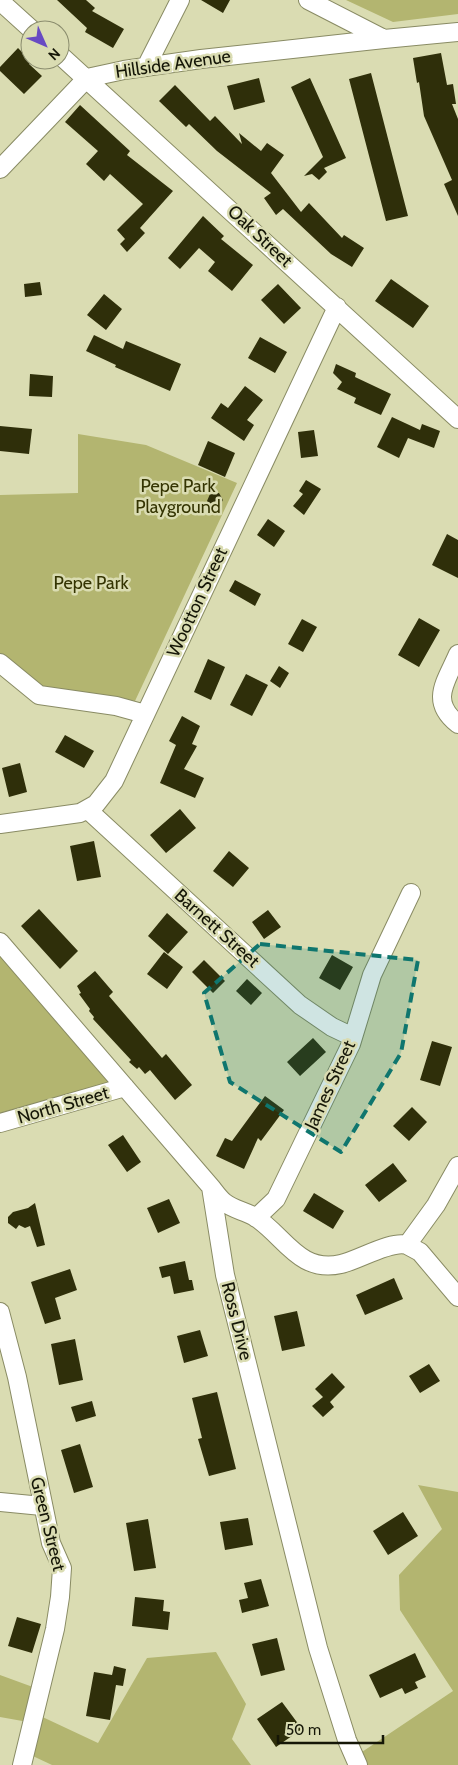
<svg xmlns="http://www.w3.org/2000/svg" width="458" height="1765" viewBox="0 0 458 1765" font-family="Cabin,sans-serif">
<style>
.green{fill:#b3b570}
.building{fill:#2f2f0a}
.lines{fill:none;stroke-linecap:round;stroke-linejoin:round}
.minor-casing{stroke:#898b64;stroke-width:20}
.minor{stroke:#fff;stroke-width:18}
.marked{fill:#0f766e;fill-opacity:0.2;stroke:#0f766e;stroke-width:4;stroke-dasharray:10 6;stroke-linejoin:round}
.labels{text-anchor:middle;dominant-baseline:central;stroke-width:5;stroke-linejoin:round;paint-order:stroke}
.street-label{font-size:18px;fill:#151607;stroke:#dadcb2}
.park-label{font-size:18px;fill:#343402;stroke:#dadcb2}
</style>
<rect width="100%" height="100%" fill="#dadcb2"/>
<!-- green -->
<path class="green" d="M346,0H458V14L393,22Z
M78,434L146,445L237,483L135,701L37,688L0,653V495L78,493Z
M0,953L110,1083L0,1113Z
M418,1485L458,1492V1765H358L353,1758L453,1691L400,1610L399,1575L442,1529Z
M216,1652L246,1704L232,1739L251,1765H52L20,1750L28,1722L0,1717V1675L41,1690L34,1713L98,1743L147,1658Z"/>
<!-- building -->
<path class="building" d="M57,0H86L95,8L92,11L124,29L113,48L85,32L87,28Z
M201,0H230L223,13Z
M18,48L31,61L29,64L42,76L24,94L0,71V67Z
M441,53L447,85L453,84L456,104H452L458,119V216L444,184L452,180L424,116L419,82L417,83L413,58Z
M371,73L408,216L386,221L349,79Z
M259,78L265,102L234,110L227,86Z
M310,78L346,158L324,168L327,172L319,180L312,174L304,176L323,157L291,87Z
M175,85L210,121L215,116L242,144L239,133L261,151L267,143L284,155L271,173L301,212L309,203L342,238L344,235L364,248L352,267L331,254L283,209L276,215L264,198L271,193L217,151L189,124L186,127L159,101Z
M80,105L130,151L127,155L173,191L140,228L145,233L127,252L120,244L125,239L117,230L143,204L110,174L104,181L86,164L98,151L65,122Z
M203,216L224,236L221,239L253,265L232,291L208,271L215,262L199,248L180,269L168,258Z
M391,279L429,306L413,328L375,301Z
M40,282L42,295L25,297L24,284Z
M278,284L301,308L284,324L261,300Z
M104,294L122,309L106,330L87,315Z
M94,335L123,349L126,341L181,364L170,391L115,367L116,365L86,351Z
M260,337L287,352L275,373L248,358Z
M336,364L356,373L355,377L391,394L381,415L354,403L356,398L337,389L342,382L333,373Z
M30,374L53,376L52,397L29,396Z
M245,386L263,400L247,420L254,425L244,441L211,418L221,403L228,408Z
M392,417L420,430L422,424L440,431L434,448L408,438L399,458L377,447Z
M0,426L32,429L29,454L0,451Z
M314,430L318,456L301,458L298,432Z
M208,441L235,453L225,477L198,465Z
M306,480L321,489L304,515L293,506L303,494L299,491Z
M219,493L223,500L219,507H211L207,501L210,494Z
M268,519L285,531L274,547L257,535Z
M447,534L458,540V578L432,565Z
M235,580L261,594L255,606L229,591Z
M419,618L440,630L419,667L398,655Z
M302,619L317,627L303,652L288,644Z
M208,659L225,667L211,700L194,692Z
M279,666L289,673L280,688L270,681Z
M246,674L268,685L252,716L230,705Z
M182,716L200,726L192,744L197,746L184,769L204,778L195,798L160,783L176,745L169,741Z
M65,735L94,751L84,768L55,752Z
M20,763L27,792L9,797L2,768Z
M180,809L196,828L166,853L150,835Z
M94,841L101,877L77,881L70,846Z
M229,851L249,868L233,887L213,871Z
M39,909L78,951L60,969L21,926Z
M268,910L281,927L264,939L252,922Z
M167,913L188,932L168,954L148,936Z
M164,952L183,967L167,989L147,974Z
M332,955L353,967L340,990L319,978Z
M204,960L225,981L213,993L192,972Z
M95,971L113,992L109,996L162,1058L166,1054L192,1085L175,1100L150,1070L145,1074L139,1067L137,1069L129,1062L131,1060L93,1019L94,1017L89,1011L90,1009L79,994L81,993L77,986Z
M247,979L262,993L251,1005L236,991Z
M313,1038L326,1052L300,1076L287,1062Z
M432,1041L452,1047L440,1086L420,1080Z
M265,1096L284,1110L261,1141L258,1138L244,1169L216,1156L225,1138L232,1141Z
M412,1107L427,1122L409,1141L393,1126Z
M123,1135L141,1162L127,1172L108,1145Z
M393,1163L407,1181L379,1202L365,1185Z
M314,1193L344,1211L333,1229L303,1211Z
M169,1199L180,1223L158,1233L147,1208Z
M35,1203L45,1245L37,1247L30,1226L25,1228L19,1225L16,1229L8,1223V1217L13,1212L28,1208Z
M185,1261L189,1280H192L194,1290L174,1294L170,1276L162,1278L159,1267Z
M70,1269L77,1290L55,1298L61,1319L45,1324L31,1282Z
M394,1278L403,1299L365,1315L356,1295Z
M297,1311L305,1346L282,1351L274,1316Z
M200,1330L208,1356L184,1363L177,1336Z
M75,1339L83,1380L59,1385L51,1344Z
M429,1364L440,1381L420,1393L409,1376Z
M332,1373L345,1387L330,1402L334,1407L323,1417L312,1406L323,1397L315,1389Z
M217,1392L236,1469L209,1476L198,1439L202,1438L192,1398Z
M92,1401L96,1416L76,1422L71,1407Z
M80,1444L93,1487L74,1493L61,1450Z
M403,1512L418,1536L388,1555L373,1531Z
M248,1518L253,1545L225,1550L220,1522Z
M148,1519L156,1568L134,1571L126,1523Z
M261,1579L269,1606L242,1613L239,1600L248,1598L244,1583Z
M135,1597L164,1600L163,1611L170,1612L168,1630L132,1626Z
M17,1617L41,1624L32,1653L8,1646Z
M277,1638L285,1670L261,1676L252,1644Z
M415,1653L426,1677L415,1682L418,1688L405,1694L402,1688L380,1698L369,1675Z
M114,1666L126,1669L123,1686L116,1685L110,1720L86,1716L94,1672L112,1675Z
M282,1702L302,1729L276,1747L257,1719Z"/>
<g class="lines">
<!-- minor casing -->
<g class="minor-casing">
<path id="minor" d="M308,0L384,39L458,32
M0,1L32,30
M60,55L458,419
M146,67L180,0
M0,169L87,78L124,70L201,59L384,39
M458,654C446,682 429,701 458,724
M0,663L39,695L116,706L145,714
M88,810L300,1005L332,1027L353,1037
M0,824L80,813L96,804L114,781L337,307
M0,942L211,1187L225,1275L318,1648L347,1740L358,1765
M0,1123L125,1087
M211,1187C215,1192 219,1198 224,1202C232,1209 245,1211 255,1217C284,1235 299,1274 341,1264C359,1260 391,1240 407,1245L436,1205L458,1166
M256,1218L276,1199L351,1044L372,975L411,893
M407,1245L420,1252L458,1297
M0,1312L17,1377L51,1543L62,1568L60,1597L55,1629L22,1765
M0,1502L42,1506"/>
</g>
<!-- minor -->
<use href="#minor" class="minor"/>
</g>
<!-- marked area -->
<path class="marked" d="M260,944L418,960L401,1053L341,1152L230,1082L204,993Z"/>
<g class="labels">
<!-- street labels -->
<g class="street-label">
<text transform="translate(173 64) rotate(-8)">Hillside Avenue</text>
<text transform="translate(260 236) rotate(43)">Oak Street</text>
<text transform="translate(197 602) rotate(-65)">Wootton Street</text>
<text transform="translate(217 928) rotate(42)">Barnett Street</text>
<text transform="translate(330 1085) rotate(-65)">James Street</text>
<text transform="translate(63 1105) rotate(-16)">North Street</text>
<text transform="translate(237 1321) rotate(76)">Ross Drive</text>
<text transform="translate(48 1524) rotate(76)">Green Street</text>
</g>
<!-- park labels -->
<g class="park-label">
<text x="178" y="486">Pepe Park<tspan x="178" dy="21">Playground</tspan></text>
<text x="91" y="583">Pepe Park</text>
</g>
</g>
<!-- north arrow -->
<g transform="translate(45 45) rotate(135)"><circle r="24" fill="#dadcb2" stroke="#8b8d6e"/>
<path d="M0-4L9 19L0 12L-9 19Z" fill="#684ac3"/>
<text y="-8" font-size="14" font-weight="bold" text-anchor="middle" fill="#151607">N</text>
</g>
<!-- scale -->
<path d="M278 1735v8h105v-8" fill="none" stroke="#151607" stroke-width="2.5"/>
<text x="286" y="1735" font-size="15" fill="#151607" stroke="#dadcb2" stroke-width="4" paint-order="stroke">50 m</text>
</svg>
